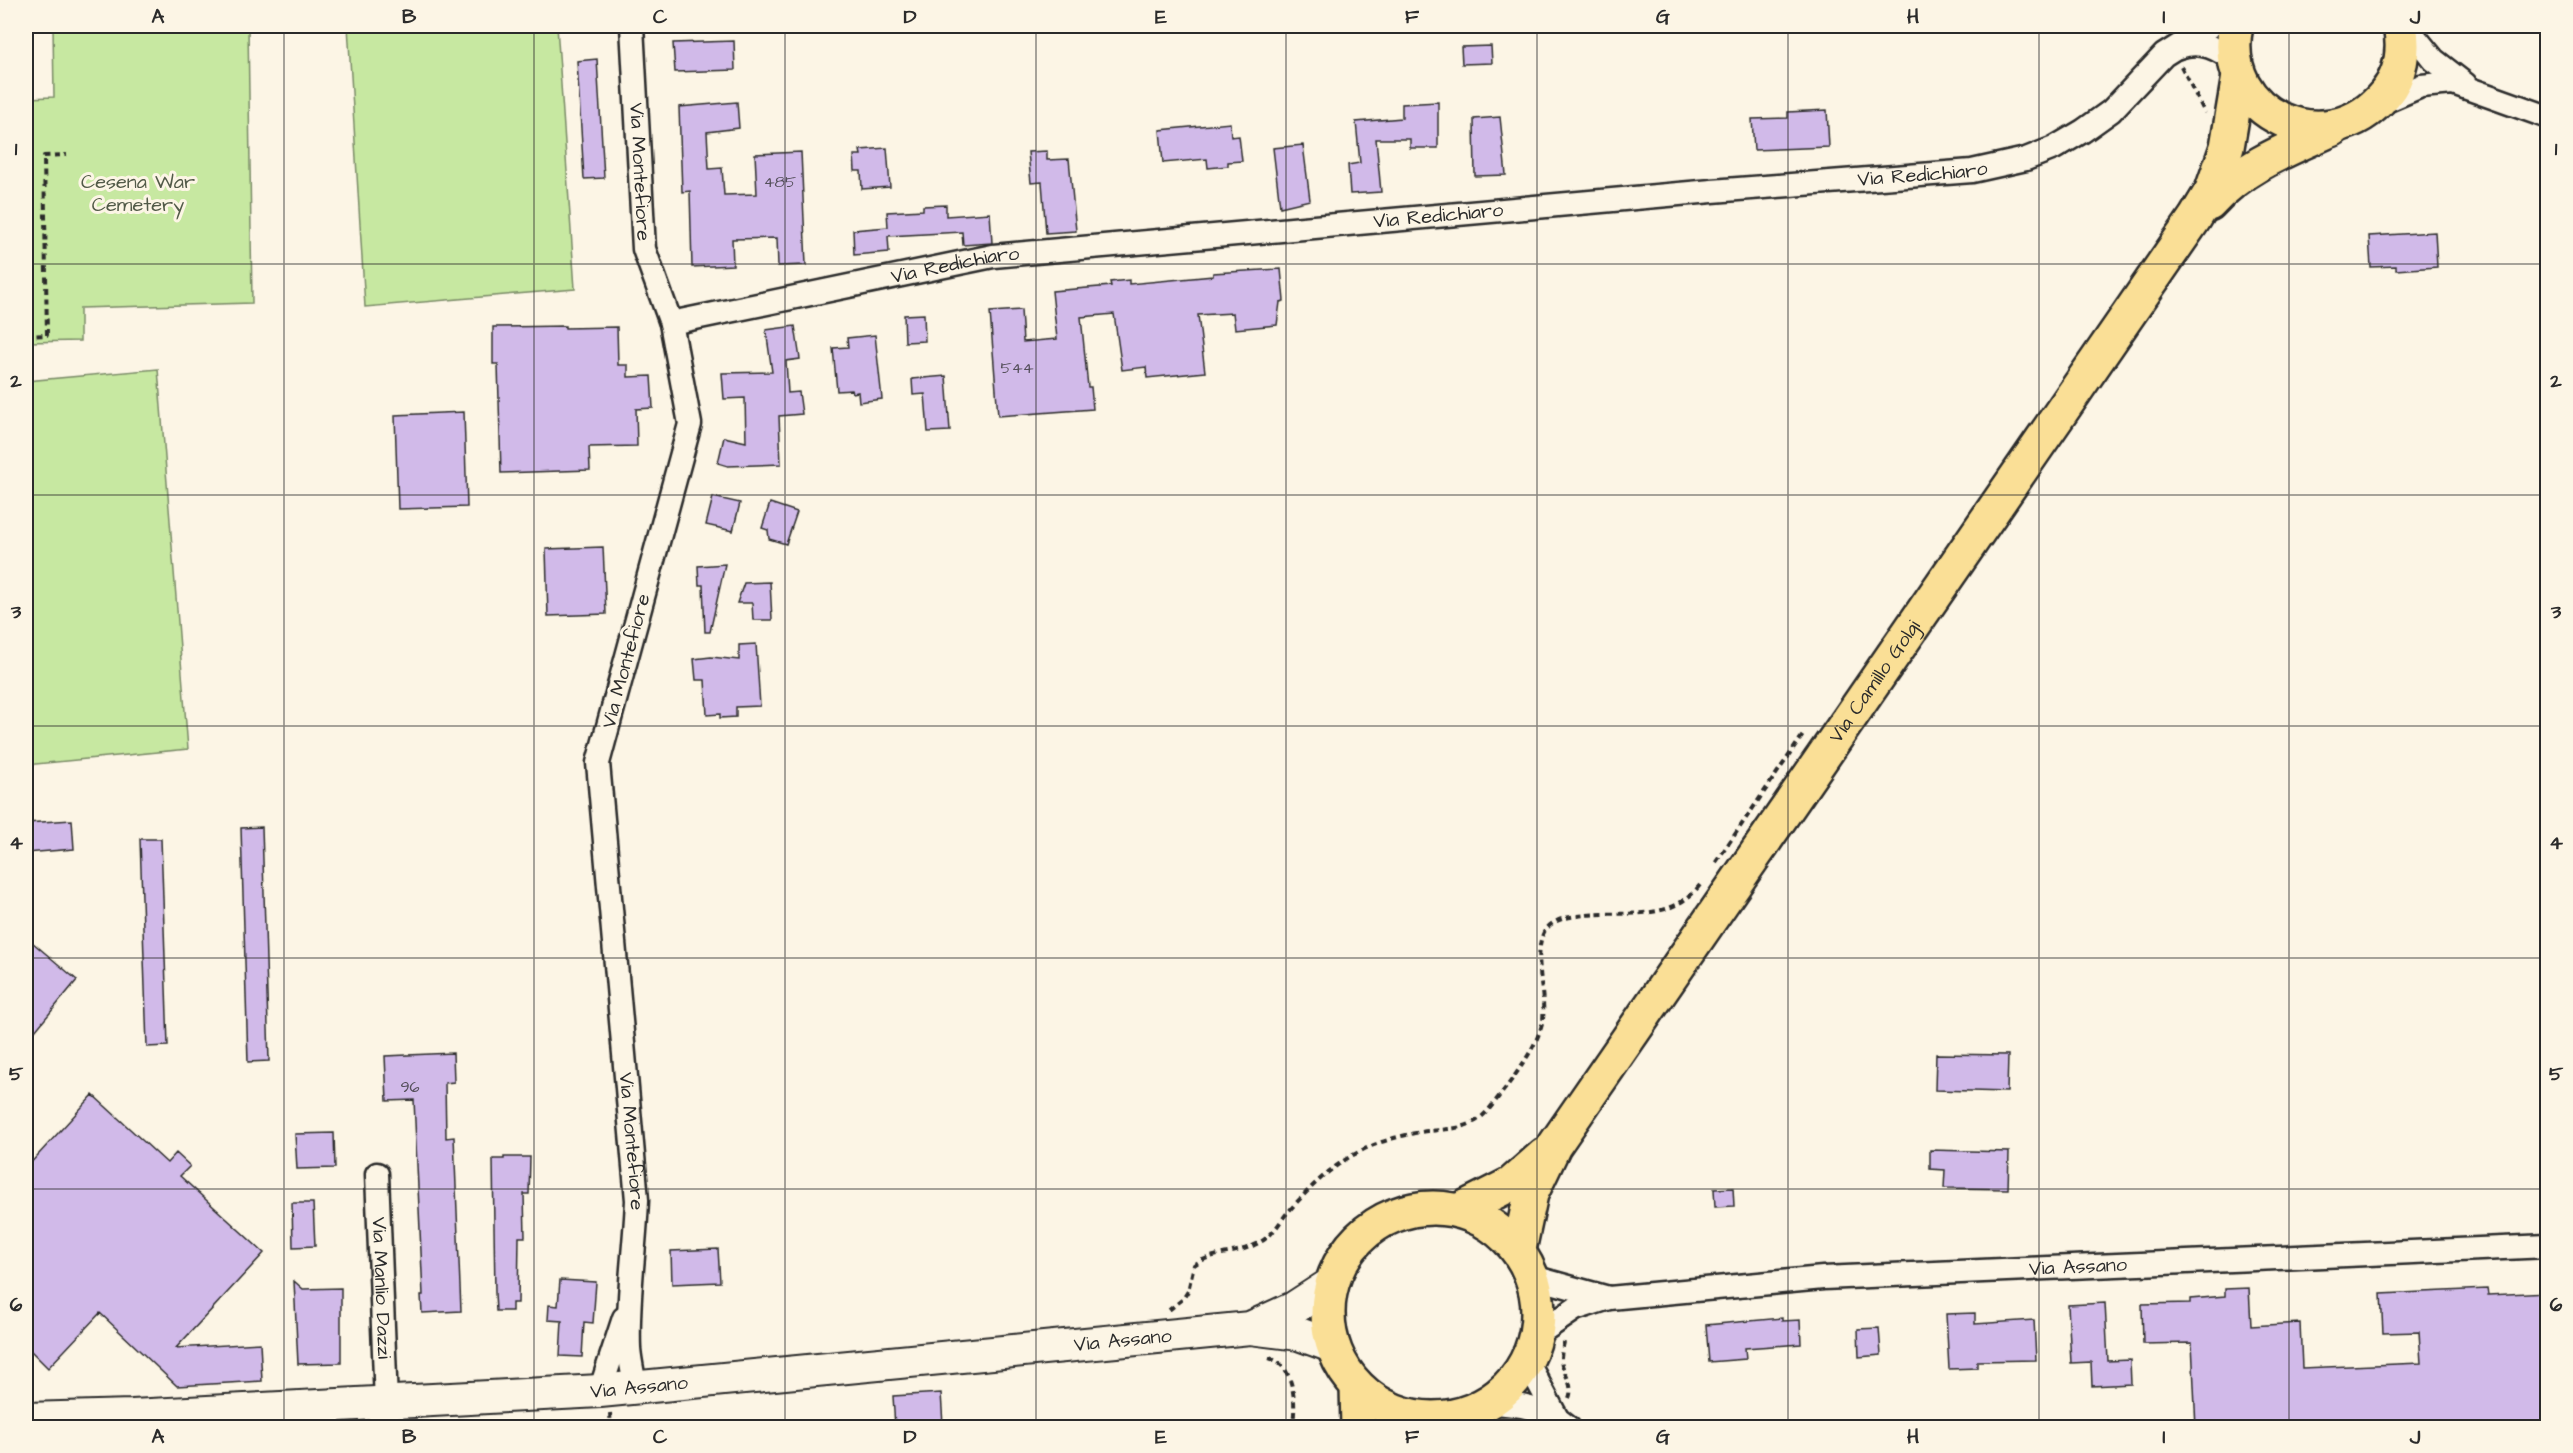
<svg xmlns="http://www.w3.org/2000/svg" width="2573" height="1453" viewBox="0 0 2573 1453" font-family="'Architects Daughter',sans-serif">
<style>
.green{fill:#c7e8a1;stroke:#798a66;stroke-width:1.5}
.building{fill:#d1bae9;stroke:#2b2b2b;stroke-width:1.5}
.lines{fill:none;stroke-linecap:round;stroke-linejoin:round}
.street-casing{stroke:#2b2b2b;stroke-width:27}
.secondary-casing{stroke:#2b2b2b;stroke-width:36}
.primary-casing{stroke:#2b2b2b;stroke-width:38}
.path{stroke:#2b2b2b;stroke-width:4;stroke-dasharray:6 4.5;stroke-linecap:butt}
.street{stroke:#fcf5e5;stroke-width:22}
.secondary{stroke:#fcf5e5;stroke-width:32}
.primary{stroke:#fadf96;stroke-width:33}
.grid{fill:none;stroke:#2b2b2b;stroke-width:1.5;stroke-opacity:0.55}
.labels{text-anchor:middle;dominant-baseline:central;stroke-width:6;stroke-linejoin:round;paint-order:stroke}
.number-label{font-size:16px;fill:#544f5a}
.street-label{font-size:20px;fill:#2b2b2b;stroke:#fcf5e5}
.park-label{font-size:20px;fill:#525a48;stroke:#fcf5e5}
.neatline{fill:none;stroke:#2b2b2b;stroke-width:2}
.grid-label{font-size:20px;text-anchor:middle;font-weight:bold;fill:#2b2b2b}
</style>
<rect width="100%" height="100%" fill="#fcf5e5"/>
<filter id="ink" filterUnits="userSpaceOnUse"><feTurbulence type="fractalNoise" baseFrequency=".0167" numOctaves="2"/><feDisplacementMap in="SourceGraphic" scale="12" xChannelSelector="R" yChannelSelector="G"/><feConvolveMatrix kernelMatrix="1 2 1 2 8 2 1 2 1" color-interpolation-filters="sRGB"/></filter>
<g filter="url(#ink)">
<!-- green -->
<path class="green" d="M53,26H248L252,303L80,308V341L26,342V98L54,97Z
M348,26H557L575,289L365,307Z
M158,369L188,749L26,765V381Z"/>
<!-- building -->
<path class="building" d="M734,41L735,70L675,72L673,43Z
M1491,46L1492,63L1462,64L1461,47Z
M597,59L604,178L584,179L577,61Z
M737,102L739,128L707,132L709,169L722,168L724,195L757,194L755,154L801,152L806,265L778,266L777,238L732,239L733,265L692,267L690,191L682,192L679,107Z
M1438,102V148H1410V139H1376L1381,192L1350,194L1348,165L1360,163L1356,122L1402,118V104Z
M1827,110L1829,147L1754,150L1752,119L1788,118V112Z
M1500,117L1506,175L1475,176L1474,119Z
M1230,123L1231,137L1239,136L1242,161L1228,162V166L1208,168L1207,159L1163,163L1160,130Z
M1303,145L1310,200L1280,207L1273,148Z
M887,148L890,187L862,189L861,171H855L854,155H861L860,150Z
M1047,151V160L1069,159L1076,231L1046,233L1042,182L1031,183L1028,152Z
M946,205V216L990,213L992,243L963,245L962,232L888,236L889,252L854,255L853,230L888,227L887,212L923,210V206Z
M2435,232L2437,267L2396,270V266L2371,267L2369,236Z
M1281,269L1284,301L1280,302L1277,325L1235,329L1233,313L1198,315L1205,372L1147,378L1146,367L1122,370L1114,314L1081,317L1088,387H1091L1093,409L998,416L990,312L1021,310L1023,342L1057,339L1052,291L1111,286L1110,282L1129,280V284L1213,276V273Z
M924,314L925,341L905,342L904,315Z
M565,326V328L617,327L618,365H628V377L651,376L653,408L636,409L637,446L589,447L590,470L501,473L498,364H493V327Z
M795,326L800,359L786,361L788,393L799,392L802,414L779,416L781,464L728,466L718,463L724,437L746,442L745,398L724,399L722,373L772,372L766,330Z
M875,335L882,399L859,402L858,392L853,393L852,390L837,391L833,348L848,347L847,338Z
M946,376L950,431L928,432L925,394L913,395L912,379Z
M464,412L467,507L398,509L395,415Z
M713,497L740,503L733,531L706,525Z
M770,503L797,512L786,544L769,539L768,530L762,528Z
M603,547L606,614L548,616L546,549Z
M725,564L710,632H705L703,585H699L698,566Z
M770,582L772,620H753L752,603H737L744,583Z
M756,644L760,706L736,707V717L720,718V714L707,715L705,680H696L694,659L711,657L739,660V645Z
M72,820L74,849L26,853V823Z
M262,827L269,1061L248,1062L241,828Z
M140,839H161L168,1046L147,1047Z
M26,937L77,980L26,1042Z
M453,1053L454,1082L445,1083L446,1138L454,1137L461,1311L422,1313L421,1295H423L414,1100L387,1101L385,1056Z
M1936,1054L2008,1055L2007,1092L1935,1090Z
M93,1095L167,1163L176,1153L190,1166L180,1176L264,1253L176,1348L260,1343L262,1381L177,1386L100,1313L48,1368L26,1346V1168Z
M334,1133L335,1168L297,1169L295,1134Z
M1930,1150L2009,1152L2008,1189L1944,1188L1945,1170L1930,1169Z
M504,1157H530L529,1194H524L525,1237H519L518,1303H512V1311H496L495,1293L493,1159H504Z
M1733,1188L1734,1206L1715,1207L1714,1189Z
M292,1203H313L315,1246L293,1247Z
M718,1249L720,1282L672,1284L671,1251Z
M560,1280L596,1282L593,1323L584,1322L582,1357L560,1356L562,1321L548,1320L549,1305L558,1306Z
M294,1281L303,1289L341,1288V1363L298,1364Z
M2249,1288L2251,1326L2300,1323L2302,1368L2421,1363L2419,1332L2383,1333L2381,1294L2487,1289L2488,1295L2547,1292V1428H2196L2192,1343L2143,1344L2142,1304L2190,1303V1299L2225,1296V1289Z
M2105,1303L2108,1361L2130,1360L2131,1384L2092,1386L2091,1362L2071,1363L2068,1305Z
M1975,1313V1324L2034,1320L2036,1360L1977,1361V1368L1949,1369L1946,1314Z
M1782,1318V1321L1800,1320L1801,1344L1745,1348L1746,1359L1709,1362L1706,1325Z
M1879,1328L1881,1355L1859,1357L1858,1329Z
M941,1393L943,1425L895,1427L893,1396Z"/>
<g class="lines">
<!-- street casing -->
<g class="street-casing">
<g id="street">
<path id="s1" d="M632,26L644,249L671,323L690,424L598,763L637,1200C635,1249 627,1299 629,1348C630,1361 633,1375 636,1389"/>
<path d="M2406,26L2434,60L2465,84"/>
<path d="M2179,47C2201,39 2219,49 2235,62"/>
<path d="M2379,104L2421,86L2453,83L2548,117"/>
<path id="s2" d="M671,323L993,256L1712,191L1972,171L2026,159L2054,148L2083,131L2111,111L2164,55L2210,26"/>
<path id="s3" d="M377,1174L386,1403"/>
<path d="M1533,1277L1609,1298"/>
<path id="s4" d="M1537,1335L1575,1309L1609,1298L1823,1278L2548,1246"/>
<path d="M1527,1361L1557,1418"/>
<path d="M600,1391L624,1318"/>
<path d="M1489,1403C1519,1404 1546,1408 1569,1428"/>
</g>
</g>
<!-- secondary casing -->
<g class="secondary-casing">
<g id="secondary">
<path d="M1250,1328L1294,1308L1331,1284"/>
<path id="s5" d="M26,1419L132,1416L600,1391L1250,1328L1299,1334L1332,1346"/>
</g>
</g>
<!-- primary casing -->
<g class="primary-casing">
<g id="primary">
<path d="M2236,26C2217,115 2328,164 2385,94C2401,75 2405,50 2400,26"/>
<path d="M2209,204C2243,166 2288,149 2333,129"/>
<circle cx="1433" cy="1313" r="105"/>
<path d="M1460,1210L1511,1184L1544,1155"/>
<path id="s6" d="M1519,1250L1531,1194L1554,1146L2195,218L2212,190L2227,147L2239,76"/>
<path d="M1357,1386L1358,1428"/>
</g>
</g>
<!-- path -->
<path class="path" d="M2181,66L2205,113
M26,336L47,335L44,156L67,155
M1716,862L1803,735
M1169,1310L1183,1299L1188,1291L1194,1265C1215,1250 1241,1256 1265,1239C1274,1233 1281,1220 1288,1212C1312,1185 1335,1162 1369,1147C1385,1140 1403,1135 1421,1132C1448,1128 1471,1132 1490,1108C1508,1085 1539,1047 1543,1019C1546,994 1530,944 1548,927C1556,919 1568,917 1578,916C1622,909 1669,925 1700,885
M1564,1342C1563,1347 1561,1353 1561,1358C1561,1372 1575,1383 1569,1398
M1269,1358C1295,1365 1297,1406 1292,1428
M610,1413L611,1428"/>
<!-- street -->
<use href="#street" class="street"/>
<!-- secondary -->
<use href="#secondary" class="secondary"/>
<!-- primary -->
<use href="#primary" class="primary"/>
</g>
</g>
<!-- grid -->
<path class="grid" d="M284,26V1428M534,26V1428M785,26V1428M1036,26V1428M1286,26V1428M1537,26V1428M1788,26V1428M2039,26V1428M2289,26V1428M26,264H2548M26,495H2548M26,726H2548M26,958H2548M26,1189H2548"/>
<g class="labels">
<!-- number labels -->
<g class="number-label">
<text x="780" y="182">485</text>
<text x="1017" y="368">544</text>
<text x="410" y="1087">96</text>
</g>
<!-- street labels -->
<g class="street-label">
<text stroke="none"><textPath href="#s1" startOffset="146">Via Montefiore</textPath></text>
<text stroke="none"><textPath href="#s2" startOffset="1262">Via Redichiaro</textPath></text>
<text stroke="none"><textPath href="#s2" startOffset="776">Via Redichiaro</textPath></text>
<text stroke="none"><textPath href="#s2" startOffset="290">Via Redichiaro</textPath></text>
<text transform="translate(626 661) rotate(-75)">Via Montefiore</text>
<text stroke="none"><textPath href="#s6" startOffset="675">Via Camillo Golgi</textPath></text>
<text stroke="none"><textPath href="#s1" startOffset="1136">Via Montefiore</textPath></text>
<text stroke="none"><textPath href="#s4" startOffset="552">Via Assano</textPath></text>
<text stroke="none"><textPath href="#s3" startOffset="114">Via Manlio Dazzi</textPath></text>
<text stroke="none"><textPath href="#s5" startOffset="1100">Via Assano</textPath></text>
<text stroke="none"><textPath href="#s5" startOffset="614">Via Assano</textPath></text>
</g>
<!-- park labels -->
<g class="park-label">
<text x="138" y="182">Cesena War<tspan x="138" dy="23">Cemetery</tspan></text>
</g>
</g>
<!-- margin -->
<rect width="2573" height="1453" fill="none" stroke="#fcf5e5" stroke-width="66"/>
<rect x="33" y="33" width="2507" height="1387" class="neatline"/>
<g class="grid-label">
<text x="158" y="23">A</text>
<text x="409" y="23">B</text>
<text x="660" y="23">C</text>
<text x="910" y="23">D</text>
<text x="1161" y="23">E</text>
<text x="1412" y="23">F</text>
<text x="1663" y="23">G</text>
<text x="1913" y="23">H</text>
<text x="2164" y="23">I</text>
<text x="2415" y="23">J</text>
<text x="16" y="155">1</text>
<text x="2556" y="155">1</text>
<text x="16" y="387">2</text>
<text x="2556" y="387">2</text>
<text x="16" y="618">3</text>
<text x="2556" y="618">3</text>
<text x="16" y="849">4</text>
<text x="2556" y="849">4</text>
<text x="16" y="1080">5</text>
<text x="2556" y="1080">5</text>
<text x="16" y="1311">6</text>
<text x="2556" y="1311">6</text>
<text x="158" y="1443">A</text>
<text x="409" y="1443">B</text>
<text x="660" y="1443">C</text>
<text x="910" y="1443">D</text>
<text x="1161" y="1443">E</text>
<text x="1412" y="1443">F</text>
<text x="1663" y="1443">G</text>
<text x="1913" y="1443">H</text>
<text x="2164" y="1443">I</text>
<text x="2415" y="1443">J</text>
</g>
</svg>
